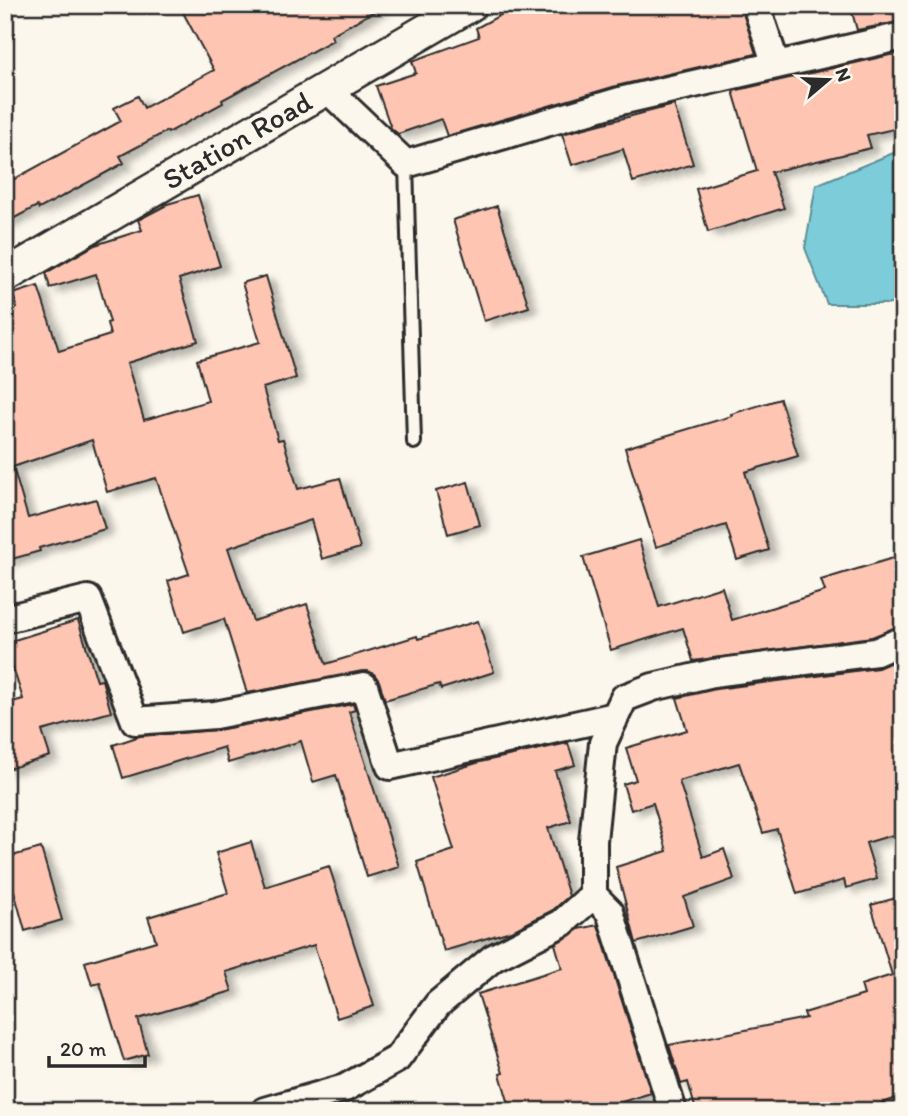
<svg xmlns="http://www.w3.org/2000/svg" width="908" height="1116" viewBox="0 0 908 1116" font-family="Itim,sans-serif">
<style>
.water{fill:#7dccda;stroke:#5c8c94;stroke-width:2}
.building{fill:#fec5b3;stroke:#2b2b2b;stroke-width:2;filter:url(#shadow)}
.lines{fill:none;stroke-linecap:round;stroke-linejoin:round}
.service-casing{stroke:#2b2b2b;stroke-width:18}
.minor-casing{stroke:#2b2b2b;stroke-width:32}
.tertiary-casing{stroke:#2b2b2b;stroke-width:37}
.service{stroke:#fbf7ec;stroke-width:12}
.minor{stroke:#fbf7ec;stroke-width:26}
.tertiary{stroke:#fbf7ec;stroke-width:32}
.labels{text-anchor:middle;dominant-baseline:central;stroke-width:7;stroke-linejoin:round;paint-order:stroke}
.street-label{font-size:30px;fill:#2b2b2b;stroke:#fbf7ec}
</style>
<defs>
<filter id="shadow"><feDropShadow dx="8" dy="4.5" stdDeviation="3.5" flood-color="#0004"/></filter>
</defs>
<rect width="100%" height="100%" fill="#fbf7ec"/>
<filter id="ink" filterUnits="userSpaceOnUse"><feTurbulence type="fractalNoise" baseFrequency=".0143" numOctaves="2"/><feDisplacementMap in="SourceGraphic" scale="14" xChannelSelector="R" yChannelSelector="G"/><feConvolveMatrix kernelMatrix="1 2 1 2 8 2 1 2 1" color-interpolation-filters="sRGB"/></filter>
<g filter="url(#ink)">
<!-- water -->
<path class="water" d="M903,149V302L891,304H827L805,248L816,185Z"/>
<!-- building -->
<path class="building" d="M179,5H386L331,35L333,40L222,100L223,103L168,133L167,131L120,156L124,163L39,209L37,206L5,223V184L121,121L114,108L138,96L144,108L214,70Z
M519,5H741L756,54L616,86L447,136L441,119L398,134L391,128L376,86L416,73L412,61L479,37L476,28Z
M850,5H903V21L857,30Z
M903,52V127L867,135L871,148L771,172L784,208L708,232L696,189L757,171L733,91Z
M674,105L693,164L633,182L623,149L572,165L562,134Z
M198,195L220,266L179,279L198,341L127,363L144,420L208,401L197,360L260,342L242,283L266,276L296,378L263,388L278,440L283,439L298,489L340,478L360,548L322,559L311,520L228,548L253,621L307,604L326,664L417,636L418,639L478,621L494,672L441,689L439,684L385,700L379,681L374,674L368,671L247,693L224,619L184,632L168,581L189,574L156,478L107,492L92,440L13,467L28,518L96,499L105,529L39,548L40,551L5,561V312L17,308L13,294L38,286L59,351L110,335L107,323L110,322L96,274L50,288L46,273L95,245L142,230L138,220L165,206L164,205Z
M497,206L529,307L484,321L453,220Z
M780,399L798,456L745,472L769,550L737,560L726,525L656,547L625,448L732,416L731,414Z
M468,482L480,525L448,534L436,491Z
M639,540L659,607L722,587L732,620L825,591L821,580L903,555V625L872,637L693,661L683,628L611,650L583,557Z
M78,620L97,681L102,680L111,712L42,731L50,756L5,770V704L23,699L5,643Z
M903,657V832L866,843L877,879L846,888L844,880L797,894L777,829L763,833L739,763L679,781L703,857L724,849L734,879L684,897L693,926L636,943L616,867L667,851L653,803L631,810L623,784L636,780L626,748L687,730L677,698L716,689L878,668Z
M353,704L355,710L349,712L399,867L367,877L336,775L313,782L301,741L228,763L224,747L123,778L113,745L140,736L218,730Z
M568,743L575,765L555,771L571,821L548,828L569,896L553,910L514,930L444,951L417,862L454,850L431,777L480,762Z
M251,842L265,887L329,866L374,1006L337,1018L314,945L226,972L232,991L138,1019L148,1054L124,1061L100,983L92,985L85,962L156,941L148,917L228,893L216,853Z
M41,848L62,920L25,931L5,858Z
M903,896V1096L870,1107L872,1111H696L688,1082L681,1084L669,1045L806,1018L804,1013L864,995L861,985L892,975L871,905Z
M598,925L651,1093L592,1111H511L500,1074L503,1073L478,994L562,968L555,944L579,929Z"/>
<g class="lines">
<!-- service casing -->
<g class="service-casing">
<path id="service" d="M406,164L414,442"/>
</g>
<!-- minor casing -->
<g class="minor-casing">
<path id="minor" d="M756,5L776,65
M326,88L406,164L620,101L903,36
M5,619L88,599L135,721L215,715L364,686L390,766L615,716
M593,895L610,912L673,1111
M265,1111L345,1088L397,1059L438,1004L493,958L562,923L593,895V841L603,743L624,698L653,687L713,673L876,652L903,640"/>
</g>
<!-- tertiary casing -->
<g class="tertiary-casing">
<path id="tertiary" d="M5,276L470,5"/>
</g>
<!-- service -->
<use href="#service" class="service"/>
<!-- minor -->
<use href="#minor" class="minor"/>
<!-- tertiary -->
<use href="#tertiary" class="tertiary"/>
</g>
</g>
<g class="labels">
<!-- street labels -->
<g class="street-label">
<text transform="translate(237 140) rotate(-30)">Station Road</text>
</g>
</g>
<!-- margin -->
<rect width="908" height="1116" fill="none" stroke="#fbf7ec" stroke-width="28"/>
<rect x="14" y="14" width="880" height="1088" fill="none" stroke="#2b2b2b" stroke-width="2.5" filter="url(#ink)"/>
<!-- north arrow -->
<g transform="translate(828 80) rotate(71)" stroke="#fbf7ec" stroke-width="5" paint-order="stroke">
<path d="M0-5L12 26L0 18L-12 26Z" fill="#2b2b2b"/>
<text y="-10" font-size="19" font-weight="bold" text-anchor="middle" fill="#2b2b2b">N</text>
</g>
<!-- scale -->
<path d="M49 1056v10h96v-10" fill="none" stroke="#2b2b2b" stroke-width="3.5"/>
<text x="60" y="1056" font-size="21" fill="#2b2b2b" stroke="#fbf7ec" stroke-width="5" paint-order="stroke">20 m</text>
</svg>
